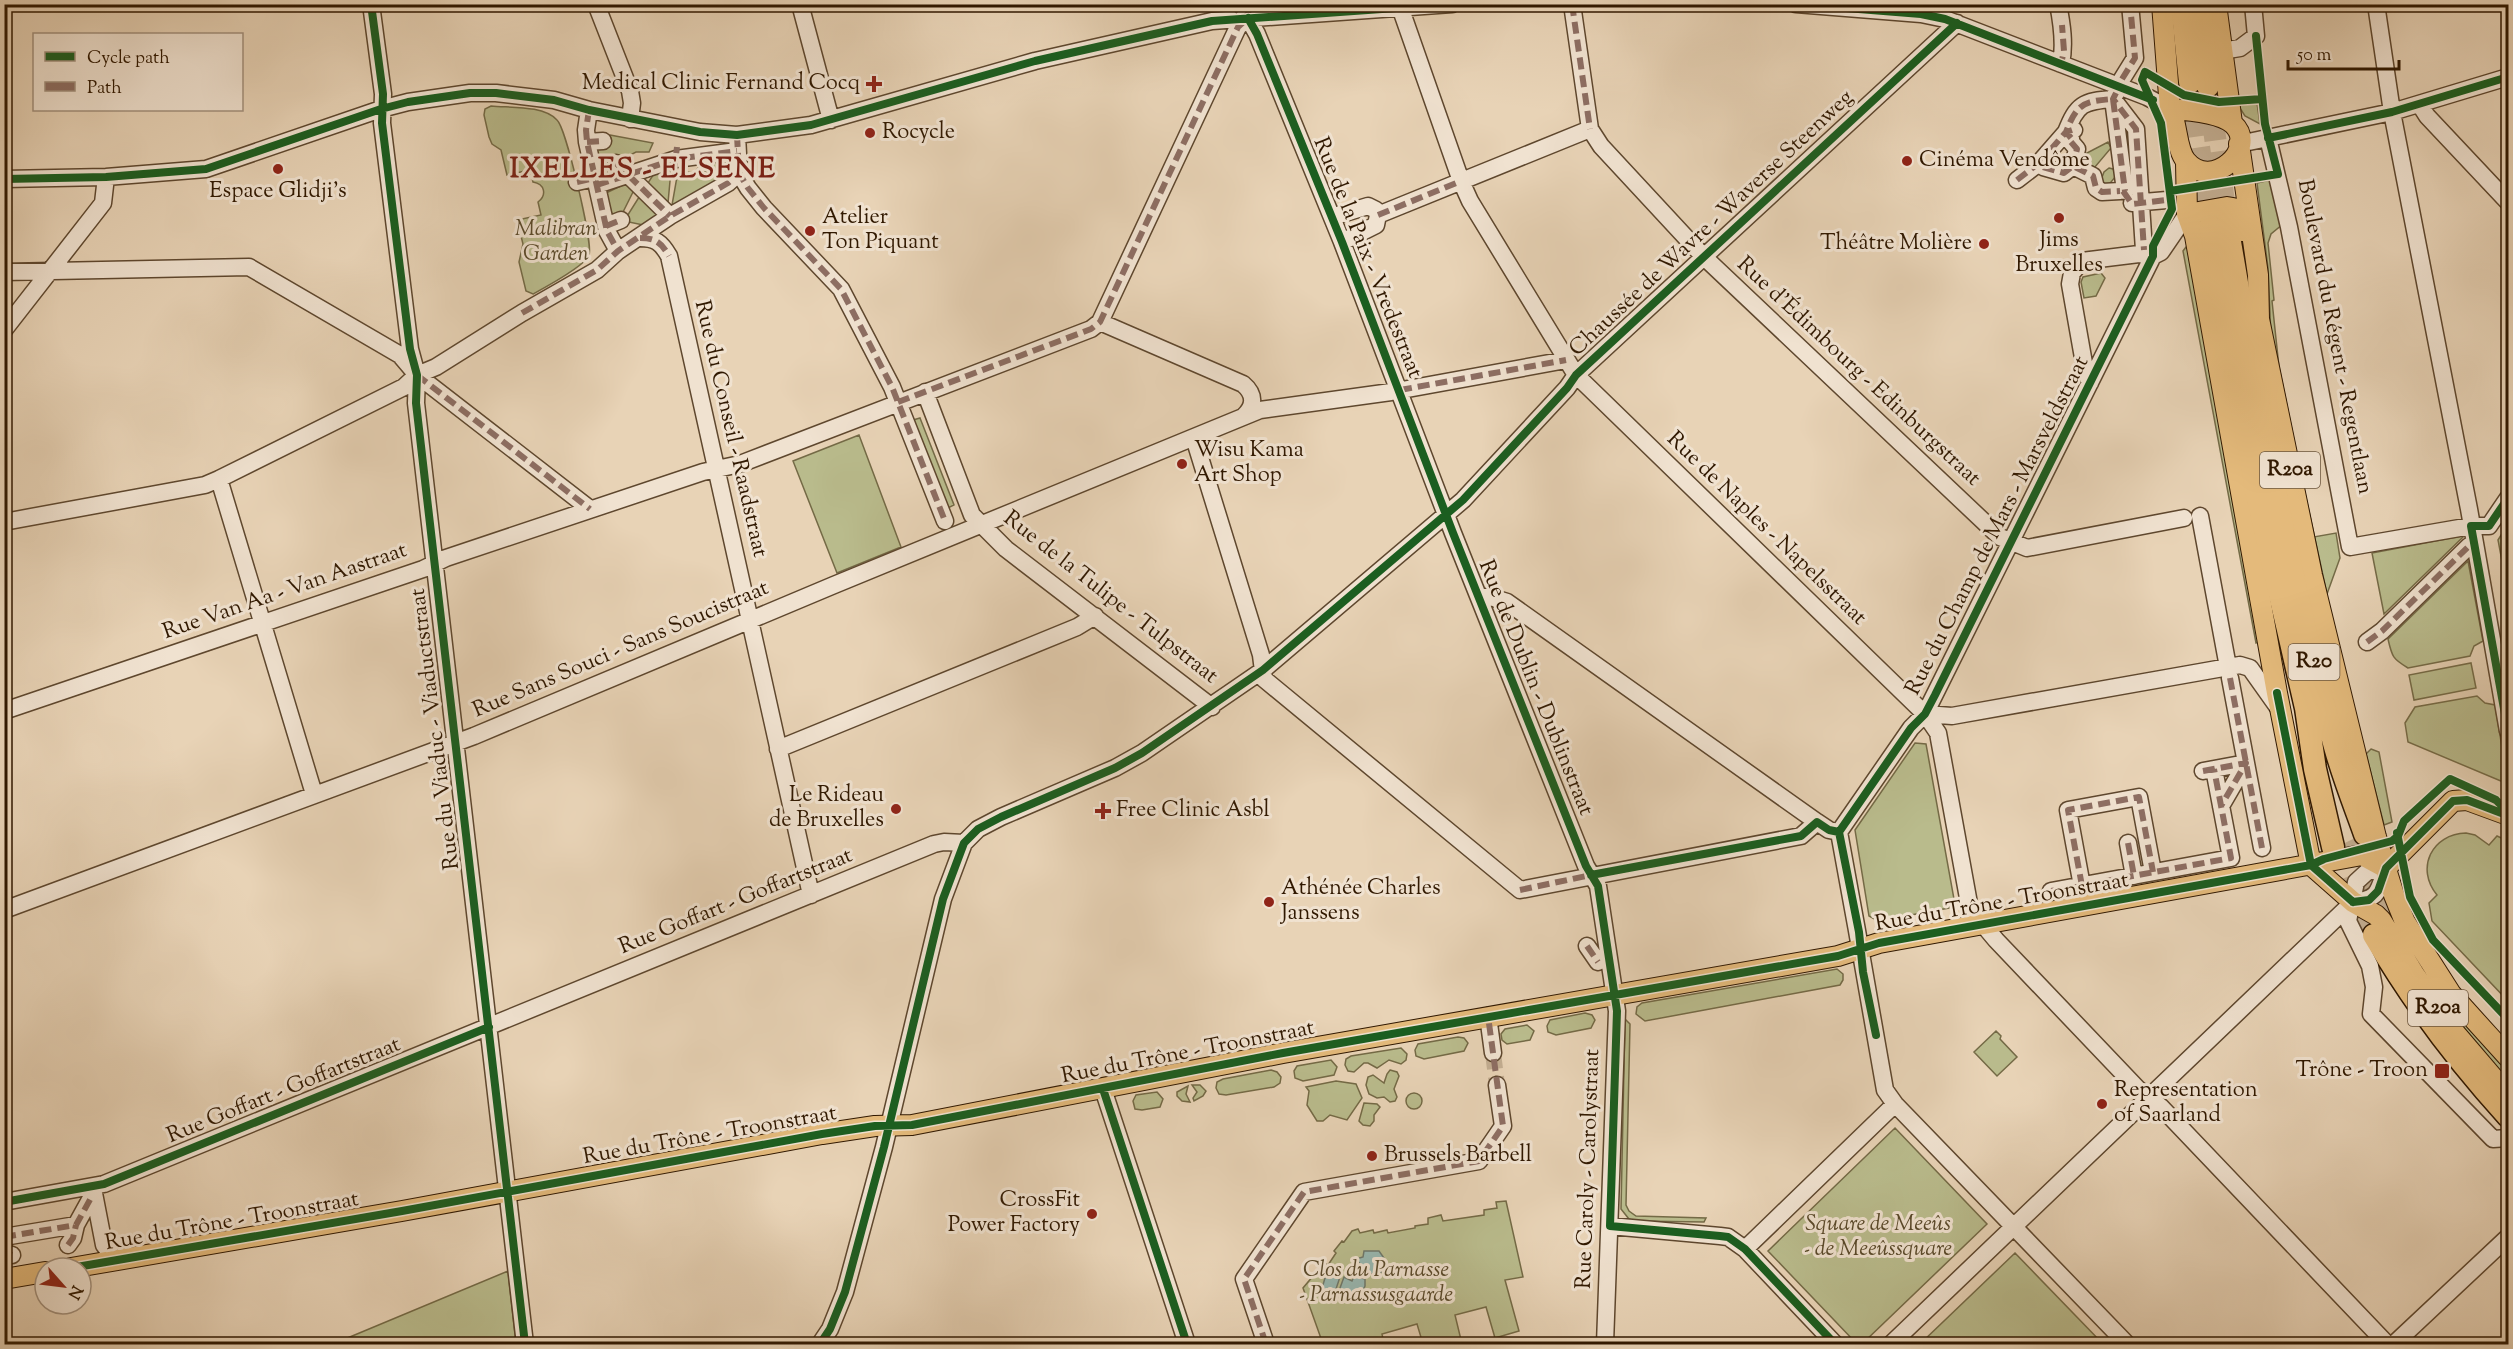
<svg xmlns="http://www.w3.org/2000/svg" width="2513" height="1349" viewBox="0 0 2513 1349" font-family="'Sorts Mill Goudy',serif">
<style>
.green{fill:#b9bb8c;stroke:#746a46;stroke-width:1.5}
.water{fill:#97b7b0;stroke:#6e776a;stroke-width:1.5}
.lines{fill:none;stroke-linecap:round;stroke-linejoin:round}
.minor-tunnel{stroke:#c3ae92;stroke-width:16;stroke-dasharray:16 8;stroke-linecap:butt}
.highway-tunnel{stroke:#c3ae92;stroke-width:22;stroke-dasharray:22 11;stroke-linecap:butt}
.minor-casing{stroke:#5e472e;stroke-width:19}
.major-casing{stroke:#301800;stroke-width:22}
.highway-casing{stroke:#301800;stroke-width:25}
.minor{stroke:#f0e2d0;stroke-width:16}
.major{stroke:#e4ba7b;stroke-width:20}
.highway{stroke:#e4ba7b;stroke-width:22}
.quiet{stroke:#8d6e63;stroke-width:6;stroke-dasharray:12 6;stroke-linecap:butt}
.cycleway-casing{stroke:#f0e2d0;stroke-width:11}
.cycleway{stroke:#1b5e20;stroke-width:8}
.poi-dot{fill:#8f2418;stroke:#f0e2d0;stroke-width:2}
.labels{text-anchor:middle;dominant-baseline:central;stroke-width:6;stroke-linejoin:round;paint-order:stroke}
.shield{fill:#f0e2d0;stroke:#6a553e;stroke-width:1.5}
.shield-label{font-size:21px;font-weight:bold;fill:#301800}
.poi-label{font-size:22px;fill:#301800;stroke:#f0e2d0;text-anchor:start}
.street-label{font-size:22px;fill:#301800;stroke:#f0e2d0}
.park-label{font-size:22px;font-style:italic;fill:#59492a;stroke:#f0e2d0}
.district-label{font-size:28px;font-weight:bold;letter-spacing:1.5px;fill:#7a1f14;stroke:#f0e2d0}
</style>
<rect width="100%" height="100%" fill="#e8d3b6"/>
<filter id="stains"><feTurbulence type="fractalNoise" baseFrequency=".00333" numOctaves="4"/><feColorMatrix values="0 0 0 0 .2 0 0 0 0 .09 0 0 0 0 .02 0 0 0 .5 -.17"/></filter>
<radialGradient id="worn" r=".72"><stop offset=".6" stop-color="#630" stop-opacity="0"/><stop offset="1" stop-color="#630" stop-opacity=".3"/></radialGradient>
<!-- green -->
<path class="green" d="M2257,103L2260,124L2245,116L2238,105Z
M491,106C510,108 543,105 557,120C566,128 593,243 589,255C585,266 544,288 533,294L526,291L519,262L523,244L517,220L541,215L538,202C547,195 545,184 533,182L530,170L507,175L501,150L492,144L489,137L484,115L485,109Z
M610,135L653,143L649,152H636L609,166L600,162L596,148Z
M2108,142L2111,148L2095,167L2083,163L2085,154Z
M705,158L728,163L729,178L702,163Z
M699,167L721,182L679,208L672,205L678,171L694,173Z
M2109,168L2113,169L2116,176L2107,187L2099,185L2104,172Z
M657,169L671,170L668,203L646,186Z
M2274,179L2283,224L2271,234L2268,243L2274,300L2272,301L2279,367L2314,537L2336,533L2340,558L2327,594L2271,337L2268,268L2257,183Z
M629,182L635,188L619,220L613,218L606,193Z
M641,194L663,218L648,226L624,221Z
M2186,247H2188L2261,641L2256,643L2183,251Z
M2101,273L2105,278L2096,296L2084,298L2081,282L2083,277Z
M920,418L954,505L948,508L913,420Z
M859,435L901,547L837,573L793,461Z
M2508,524V593L2498,540Z
M2462,536L2463,537L2384,614L2372,553Z
M2468,561L2483,641L2474,646L2470,656L2408,668C2393,659 2392,657 2388,639Z
M2471,663L2476,688L2414,700L2409,675Z
M2477,696L2485,703L2495,705L2508,784L2408,742L2405,723L2415,707Z
M1915,743L1926,744L1954,899L1949,908L1878,921L1869,916L1855,830Z
M2371,749L2379,752L2392,822L2384,825L2366,754Z
M2466,833L2475,835L2489,845L2497,836L2508,841V1001L2432,921L2429,903L2437,895C2415,868 2432,834 2466,833Z
M2392,918C2417,976 2465,1022 2508,1067V1086L2459,1028L2389,921Z
M1837,969L1843,974V980L1840,985L1645,1021L1636,1014L1637,1007L1642,1003Z
M1585,1013L1592,1015L1595,1020L1591,1028L1556,1035L1548,1032L1547,1026L1550,1020Z
M1625,1019L1630,1024L1626,1205L1629,1211L1636,1216L1706,1218L1704,1222L1635,1221L1629,1219L1621,1209Z
M1527,1025L1534,1031L1530,1040L1507,1044L1502,1040L1501,1034L1505,1029Z
M1996,1031L2001,1036L2000,1039L2017,1057L1997,1076L1974,1052Z
M1458,1037L1464,1038L1468,1043L1464,1051L1424,1059L1416,1056L1415,1050L1418,1044Z
M1401,1048L1407,1054L1406,1060L1401,1064L1389,1060L1377,1068L1368,1063H1364L1354,1072L1348,1071L1345,1065L1346,1059L1351,1056Z
M1331,1060L1337,1067L1334,1075L1303,1081L1295,1078L1294,1071L1297,1066Z
M1271,1070L1277,1072L1281,1077L1280,1083L1274,1087L1226,1095L1219,1094L1216,1088L1217,1082L1223,1079Z
M1390,1070L1397,1072L1399,1076L1394,1089L1397,1097L1395,1101L1390,1102L1384,1097L1377,1098L1369,1094L1366,1085L1368,1077L1373,1075L1384,1083L1387,1074Z
M1336,1081L1356,1084L1362,1098L1347,1120L1330,1115L1323,1121H1317L1307,1105L1309,1091L1306,1087Z
M1192,1085H1200L1206,1091L1203,1096L1194,1101L1193,1098L1197,1092Z
M1188,1086L1186,1094L1190,1102L1182,1101L1177,1096V1092Z
M1157,1092L1163,1099L1160,1107L1142,1110L1135,1109L1133,1101L1136,1095Z
M1406 1101a8 8 0 1 1 16 0a8 8 0 1 1-16 0Z
M1364,1103L1377,1104L1380,1107L1374,1115V1121L1370,1126L1363,1125L1359,1121Z
M1895,1128L1987,1224L1862,1344H1857L1768,1251Z
M1506,1201L1523,1277L1505,1280L1519,1331L1495,1338L1486,1307L1455,1315L1462,1344H1423L1417,1324L1382,1334L1384,1344H1323L1303,1288L1324,1263L1328,1265L1336,1253L1334,1251L1342,1241L1344,1242L1352,1231L1358,1229L1360,1233L1373,1230L1374,1233L1387,1230L1388,1233L1415,1228V1226L1428,1224V1218L1441,1215L1443,1221L1484,1215V1210L1497,1208L1496,1202Z
M2015,1253L2103,1344H1920Z
M508,1271L516,1344H333Z"/>
<!-- water -->
<path class="water" d="M1364,1251H1379L1384,1258L1385,1267L1380,1274L1375,1276L1370,1273L1367,1274L1358,1272L1361,1265L1356,1259L1363,1257Z
M1332,1273L1341,1274L1335,1292L1327,1295L1322,1288L1325,1278Z
M1354,1276L1365,1279V1286L1361,1294L1353,1296L1342,1292L1340,1288L1344,1277L1352,1281Z"/>
<g class="lines">
<!-- minor-tunnel -->
<path class="minor-tunnel" d="M1493,1053L1497,1085"/>
<!-- highway-tunnel -->
<path class="highway-tunnel" d="M2190,82L2210,226
M2208,86L2227,224
M2351,840L2398,936
M2333,847L2358,907L2374,935"/>
<!-- minor casing -->
<g class="minor-casing">
<path id="minor" d="M371,4L383,94L382,123L410,349L417,375L416,403L525,1344
M596,4L630,91L632,103L630,119
M800,4L831,120
M1229,4L1248,18L1257,34L1342,242L1453,533L1586,866L1598,886L1617,1011L1605,1344
M1399,4L1461,181L1470,201L1576,375L1925,714L1938,733L1970,909L1996,940L2138,1089L2161,1107L2387,1344
M1572,4L1590,129L1601,146L1703,256L2000,537L2027,548L2184,518
M1796,4L1921,14L1945,19L2147,97L2170,109
M2058,4C2062,24 2065,44 2061,64
M2376,4L2392,112L2469,509L2508,731
M2222,51L2240,48L2256,36L2253,4
M2122,79L2135,58L2130,4
M2116,93L2113,99L2136,129L2144,250
M2420,105L2427,116L2508,202
M589,110L586,130L587,142L607,231L618,251
M737,135L739,173L748,188L764,208L841,289L892,387L945,521
M2071,138L2066,132C2077,104 2083,101 2113,99L2125,191
M2268,138L2289,227L2350,547L2471,526H2489L2508,498
M587,142L603,141
M2071,142L2077,149L2073,166
M2239,144L2392,112L2508,77
M616,163L670,216
M2039,163L2066,132L2074,130
M2043,167L2064,173L2073,166L2093,176L2096,188L2102,192L2120,191
M4,179L106,177L206,169L381,109L408,102L470,93H496L554,100L589,110L700,132L737,135L811,125L1035,61L1212,21L1452,4
M2017,180L2039,163L2041,165
M577,182L595,178
M597,185L676,159L737,151
M2132,203L2167,200
M1378,215L1590,129
M1332,217L1368,206L1376,210L1378,215L1376,225L1342,242
M606,226L621,220
M640,238C655,238 661,242 669,256C715,469 763,682 811,895
M4,272L249,267L400,355L417,375L590,509
M1100,322L1243,384C1255,394 1255,406 1244,416
M4,330L103,203L106,177
M2090,383L2085,369L2070,284L2072,273L2082,261L2139,254L2153,256
M925,392L972,515L1006,549L1212,707
M1194,438L1261,655L1264,679L1520,890L1801,836L1817,822
M219,479L314,794
M2200,516L2228,667
M4,522L205,485L219,479L404,387L417,375L436,367L522,313L597,270L618,251L670,216L728,183L739,173
M1480,597H1491L1507,602L1817,822L1829,830L1839,832
M2367,642L2382,631L2469,546L2475,545
M2230,678L2262,848
M4,711L423,569L446,558L703,472L740,464L1091,329L1100,322L1231,42L1238,27L1248,18
M1925,714L1952,716L2240,665L2250,668L2277,706
M778,749L1077,627L1095,616
M2203,771L2246,763L2221,806
M1839,832L1911,728L1925,714L2153,256L2161,252L2187,214
M1839,832C1855,918 1870,1003 1885,1090L1895,1104L2127,1344
M2128,843L2134,876
M2082,886L2068,810L2139,797L2153,872
M2051,891L2231,858L2214,769
M2353,902C2380,899 2378,891 2386,868L2368,871L2356,882L2348,921L2370,966L2374,987L2371,1014L2493,1139L2508,1138
M4,910L474,736L834,585L1260,410L1391,392L1566,360
M1587,946L1598,962
M1488,1016L1493,1053
M1103,1089L1187,1344
M93,1188L104,1245L116,1261
M4,1202L104,1184L934,844L944,842L964,843
M1610,1226L1720,1236L1728,1237L1745,1249L1835,1344
M4,1237L76,1225L92,1196
M68,1245L73,1238L76,1225
M1745,1249L1895,1104
M4,1253L12,1255
M820,1344L830,1329L845,1292L884,1147L943,899L964,843L978,829L1001,817L1115,768L1142,753L1263,670L1463,500L1567,388L1576,375L1957,23
M1266,1344L1244,1279L1304,1192L1479,1161L1503,1126L1497,1085
M1891,1344L2353,902
M2394,1344L2508,1237"/>
</g>
<!-- major casing -->
<g class="major-casing">
<path id="major" d="M2162,4L2170,109C2178,125 2176,149 2186,161C2212,192 2259,148 2233,124C2221,113 2186,110 2170,109
M2216,4L2232,123
M2239,144L2258,275L2259,319L2312,575L2376,837L2394,895L2405,922L2451,994L2508,1057
M2186,162L2187,214L2195,236L2277,693L2311,865L2353,902L2376,915L2381,920L2414,974L2455,1033L2508,1095
M2187,214L2227,207L2233,208L2239,217L2242,231
M2386,868L2453,801L2467,800L2508,815
M71,1268L402,1211L822,1134L875,1126L912,1125L1283,1053L1838,956L1879,943L2362,855L2386,868
M4,1279L45,1272"/>
</g>
<!-- highway casing -->
<g class="highway-casing">
<path id="highway" d="M2182,4L2190,82
M2200,4L2208,86
M2227,224C2256,397 2287,570 2333,739C2341,771 2354,803 2365,834
M2210,226L2257,495L2306,708L2315,769L2333,847
M2374,935C2412,1000 2457,1060 2508,1116"/>
</g>
<!-- minor -->
<use href="#minor" class="minor"/>
<!-- major -->
<use href="#major" class="major"/>
<!-- highway -->
<use href="#highway" class="highway"/>
<!-- quiet -->
<path class="quiet" d="M1229,4L1248,19
M1572,4L1590,129
M1248,18L1249,4
M2057,62L2061,64L2064,51L2062,25
M2122,79L2135,58L2130,4
M2116,93L2113,99L2136,129L2144,250
M589,110L586,130L587,142L607,231L618,251
M737,135L739,173L748,188L764,208L841,289L892,387L945,521
M2071,138L2066,132C2077,104 2083,101 2113,99L2125,191
M587,142L603,141
M2071,142L2077,149L2073,166
M616,163L670,216
M2039,163L2066,132L2072,130
M2043,167L2064,173L2073,166L2093,176L2096,188L2102,192L2120,191
M674,171L677,147
M2017,180L2039,163L2041,165
M577,182L595,178
M597,185L676,159L737,151
M2123,191L2132,204L2167,200
M1378,215L1461,181
M606,226L621,220
M640,238C655,238 661,242 669,256
M522,313L597,270L618,251L670,216L728,183L739,173
M417,375L590,509
M1400,390L1566,360
M898,402L1091,329L1100,322L1231,42L1238,27L1248,18
M2367,642L2382,631L2469,546L2475,545
M2230,678L2262,848
M2203,771L2246,763L2221,806
M2128,843L2134,876
M2082,886L2068,810L2139,797L2153,872
M1520,890L1591,875L1593,878
M2051,891L2231,858L2214,769
M1587,946L1598,962
M4,1237L76,1225L92,1196
M68,1245L73,1238L76,1225
M4,1253L12,1255
M1266,1344L1244,1279L1304,1192L1479,1161L1503,1126L1488,1016"/>
<!-- cycleway casing -->
<g class="cycleway-casing">
<path id="cycleway" d="M371,4L383,94L382,123L410,349L417,375L416,403L525,1344
M1796,4L1921,14L1945,19L2153,100
M1248,18L1257,34L1342,242L1453,533L1586,866L1598,886L1617,1011L1610,1226L1720,1236L1728,1237L1745,1249L1835,1344
M2268,138L2392,112L2508,77
M4,179L106,177L206,169L381,109L408,102L470,93H496L554,100L589,110L700,132L737,135L811,125L1035,61L1212,21L1452,4
M2170,191L2278,174L2265,124L2256,36
M2508,498L2489,526H2471L2508,731
M2277,693L2311,865L2353,902
M1839,832L1911,728L1925,714L1935,695L2153,256V246L2172,209L2161,123L2142,80L2145,72L2184,95L2219,102L2262,99
M1839,832L1859,932L1863,972L1876,1035
M2397,833L2410,897L2433,940L2508,1019
M1591,875L1801,836L1817,822L1829,830L1839,832
M2353,902L2369,900L2378,891L2386,868L2453,801L2467,800L2504,814
M1103,1089L1187,1344
M4,1202L104,1184L489,1027
M71,1268L402,1211L822,1134L875,1126L912,1125L1283,1053L1838,956L1879,943L2311,865L2324,859L2392,841L2398,836L2404,821L2450,779L2496,800L2508,812
M820,1344L830,1329L845,1292L884,1147L943,899L964,843L978,829L1001,817L1115,768L1142,753L1263,670L1463,500L1567,388L1576,375L1957,23"/>
</g>
<!-- cycleway -->
<use href="#cycleway" class="cycleway"/>
</g>
<!-- markers -->
<g class="poi-dot">
<path d="M871 75h6v6h6v6h-6v6h-6v-6h-6v-6h6z"/>
<circle cx="870" cy="133" r="6"/>
<circle cx="1907" cy="161" r="6"/>
<circle cx="278" cy="169" r="6"/>
<circle cx="2059" cy="218" r="6"/>
<circle cx="810" cy="231" r="6"/>
<circle cx="1984" cy="244" r="6"/>
<circle cx="1182" cy="464" r="6"/>
<circle cx="896" cy="809" r="6"/>
<path d="M1100 802h6v6h6v6h-6v6h-6v-6h-6v-6h6z"/>
<circle cx="1269" cy="902" r="6"/>
<rect x="2434" y="1063" width="16" height="16" rx="3"/>
<circle cx="2102" cy="1104" r="6"/>
<circle cx="1372" cy="1156" r="6"/>
<circle cx="1092" cy="1214" r="6"/>
</g>
<g class="labels">
<!-- shield labels -->
<g class="shield">
<rect x="2260" y="452" width="60" height="36" rx="4.5"/>
<rect x="2288.5" y="644" width="51" height="36" rx="4.5"/>
<rect x="2408" y="990" width="60" height="36" rx="4.5"/>
</g>
<g class="shield-label">
<text x="2290" y="470">R20a</text>
<text x="2314" y="662">R20</text>
<text x="2438" y="1008">R20a</text>
</g>
<!-- poi labels -->
<g class="poi-label">
<text x="860" y="84" text-anchor="end">Medical Clinic Fernand Cocq</text>
<text x="882" y="133">Rocycle</text>
<text x="1919" y="161">Cinéma Vendôme</text>
<text x="278" y="192" text-anchor="middle">Espace Glidji's</text>
<text x="822" y="218">Atelier<tspan x="822" dy="25">Ton Piquant</tspan></text>
<text x="2059" y="241" text-anchor="middle">Jims<tspan x="2059" dy="25">Bruxelles</tspan></text>
<text x="1972" y="244" text-anchor="end">Théâtre Molière</text>
<text x="1194" y="451">Wisu Kama<tspan x="1194" dy="25">Art Shop</tspan></text>
<text x="884" y="796" text-anchor="end">Le Rideau<tspan x="884" dy="25">de Bruxelles</tspan></text>
<text x="1116" y="811">Free Clinic Asbl</text>
<text x="1281" y="889">Athénée Charles<tspan x="1281" dy="25">Janssens</tspan></text>
<text x="2428" y="1071" text-anchor="end">Trône - Troon</text>
<text x="2114" y="1091">Representation<tspan x="2114" dy="25">of Saarland</tspan></text>
<text x="1384" y="1156">Brussels Barbell</text>
<text x="1080" y="1201" text-anchor="end">CrossFit<tspan x="1080" dy="25">Power Factory</tspan></text>
</g>
<!-- street labels -->
<g class="street-label">
<text transform="translate(1712 224) rotate(-43)">Chaussée de Wavre - Waverse Steenweg</text>
<text transform="translate(1367 258) rotate(68)">Rue de la Paix - Vredestraat</text>
<text transform="translate(2334 337) rotate(79)">Boulevard du Régent - Regentlaan</text>
<text transform="translate(1858 372) rotate(43)">Rue d'Édimbourg - Edinburgstraat</text>
<text transform="translate(730 429) rotate(77)">Rue du Conseil - Raadstraat</text>
<text transform="translate(1998 526) rotate(-63)">Rue du Champ de Mars - Marsveldstraat</text>
<text transform="translate(1766 529) rotate(44)">Rue de Naples - Napelsstraat</text>
<text transform="translate(285 592) rotate(-19)">Rue Van Aa - Van Aastraat</text>
<text transform="translate(1110 598) rotate(38)">Rue de la Tulipe - Tulpstraat</text>
<text transform="translate(621 650) rotate(-23)">Rue Sans Souci - Sans Soucistraat</text>
<text transform="translate(1535 688) rotate(68)">Rue de Dublin - Dublinstraat</text>
<text transform="translate(436 729) rotate(-97)">Rue du Viaduc - Viaductstraat</text>
<text transform="translate(736 902) rotate(-22)">Rue Goffart - Goffartstraat</text>
<text transform="translate(2002 903) rotate(-10)">Rue du Trône - Troonstraat</text>
<text transform="translate(1188 1053) rotate(-11)">Rue du Trône - Troonstraat</text>
<text transform="translate(284 1091) rotate(-22)">Rue Goffart - Goffartstraat</text>
<text transform="translate(710 1136) rotate(-10)">Rue du Trône - Troonstraat</text>
<text transform="translate(1589 1169) rotate(-88)">Rue Caroly - Carolystraat</text>
<text transform="translate(232 1222) rotate(-10)">Rue du Trône - Troonstraat</text>
</g>
<!-- park labels -->
<g class="park-label">
<text x="556" y="230">Malibran<tspan x="556" dy="25">Garden</tspan></text>
<text x="1878" y="1225">Square de Meeûs<tspan x="1878" dy="25">- de Meeûssquare</tspan></text>
<text x="1376" y="1271">Clos du Parnasse<tspan x="1376" dy="25">- Parnassusgaarde</tspan></text>
</g>
<!-- district labels -->
<g class="district-label">
<text x="643" y="170">IXELLES - ELSENE</text>
</g>
</g>
<!-- margin -->
<rect width="2513" height="1349" fill="none" stroke="#e8d3b6" stroke-width="24"/>
<rect x="6" y="6" width="2501" height="1337" fill="none" stroke="#301800" stroke-width="3"/>
<rect x="12" y="12" width="2489" height="1325" fill="none" stroke="#301800" stroke-width="1.5"/>
<!-- legend -->
<rect x="33" y="33" width="210" height="78" fill="#f0e2d0" stroke="#a3917d" stroke-width="1.5"/>
<rect x="45" y="52" width="30" height="9" fill="#1b5e20" stroke="#a3917d" stroke-width="1.5"/>
<text x="87" y="63" font-size="18" fill="#301800">Cycle path</text>
<rect x="45" y="82" width="30" height="9" fill="#8d6e63" stroke="#a3917d" stroke-width="1.5"/>
<text x="87" y="93" font-size="18" fill="#301800">Path</text>
<!-- north arrow -->
<g transform="translate(63 1286) rotate(118)"><circle r="28" fill="#f0e2d0" stroke="#a3917d" stroke-width="1.5"/>
<path d="M0-4.5L10 22L0 15L-10 22Z" fill="#8f2418"/>
<text y="-9" font-size="16" font-weight="bold" text-anchor="middle" fill="#301800">N</text>
</g>
<!-- scale -->
<path d="M2288 60v9h111v-9" fill="none" stroke="#301800" stroke-width="3"/>
<text x="2297" y="60" font-size="18" fill="#301800" stroke="#f0e2d0" stroke-width="4.5" paint-order="stroke">50 m</text>
<rect width="100%" height="100%" filter="url(#stains)"/>
<rect width="100%" height="100%" fill="url(#worn)"/>
</svg>
